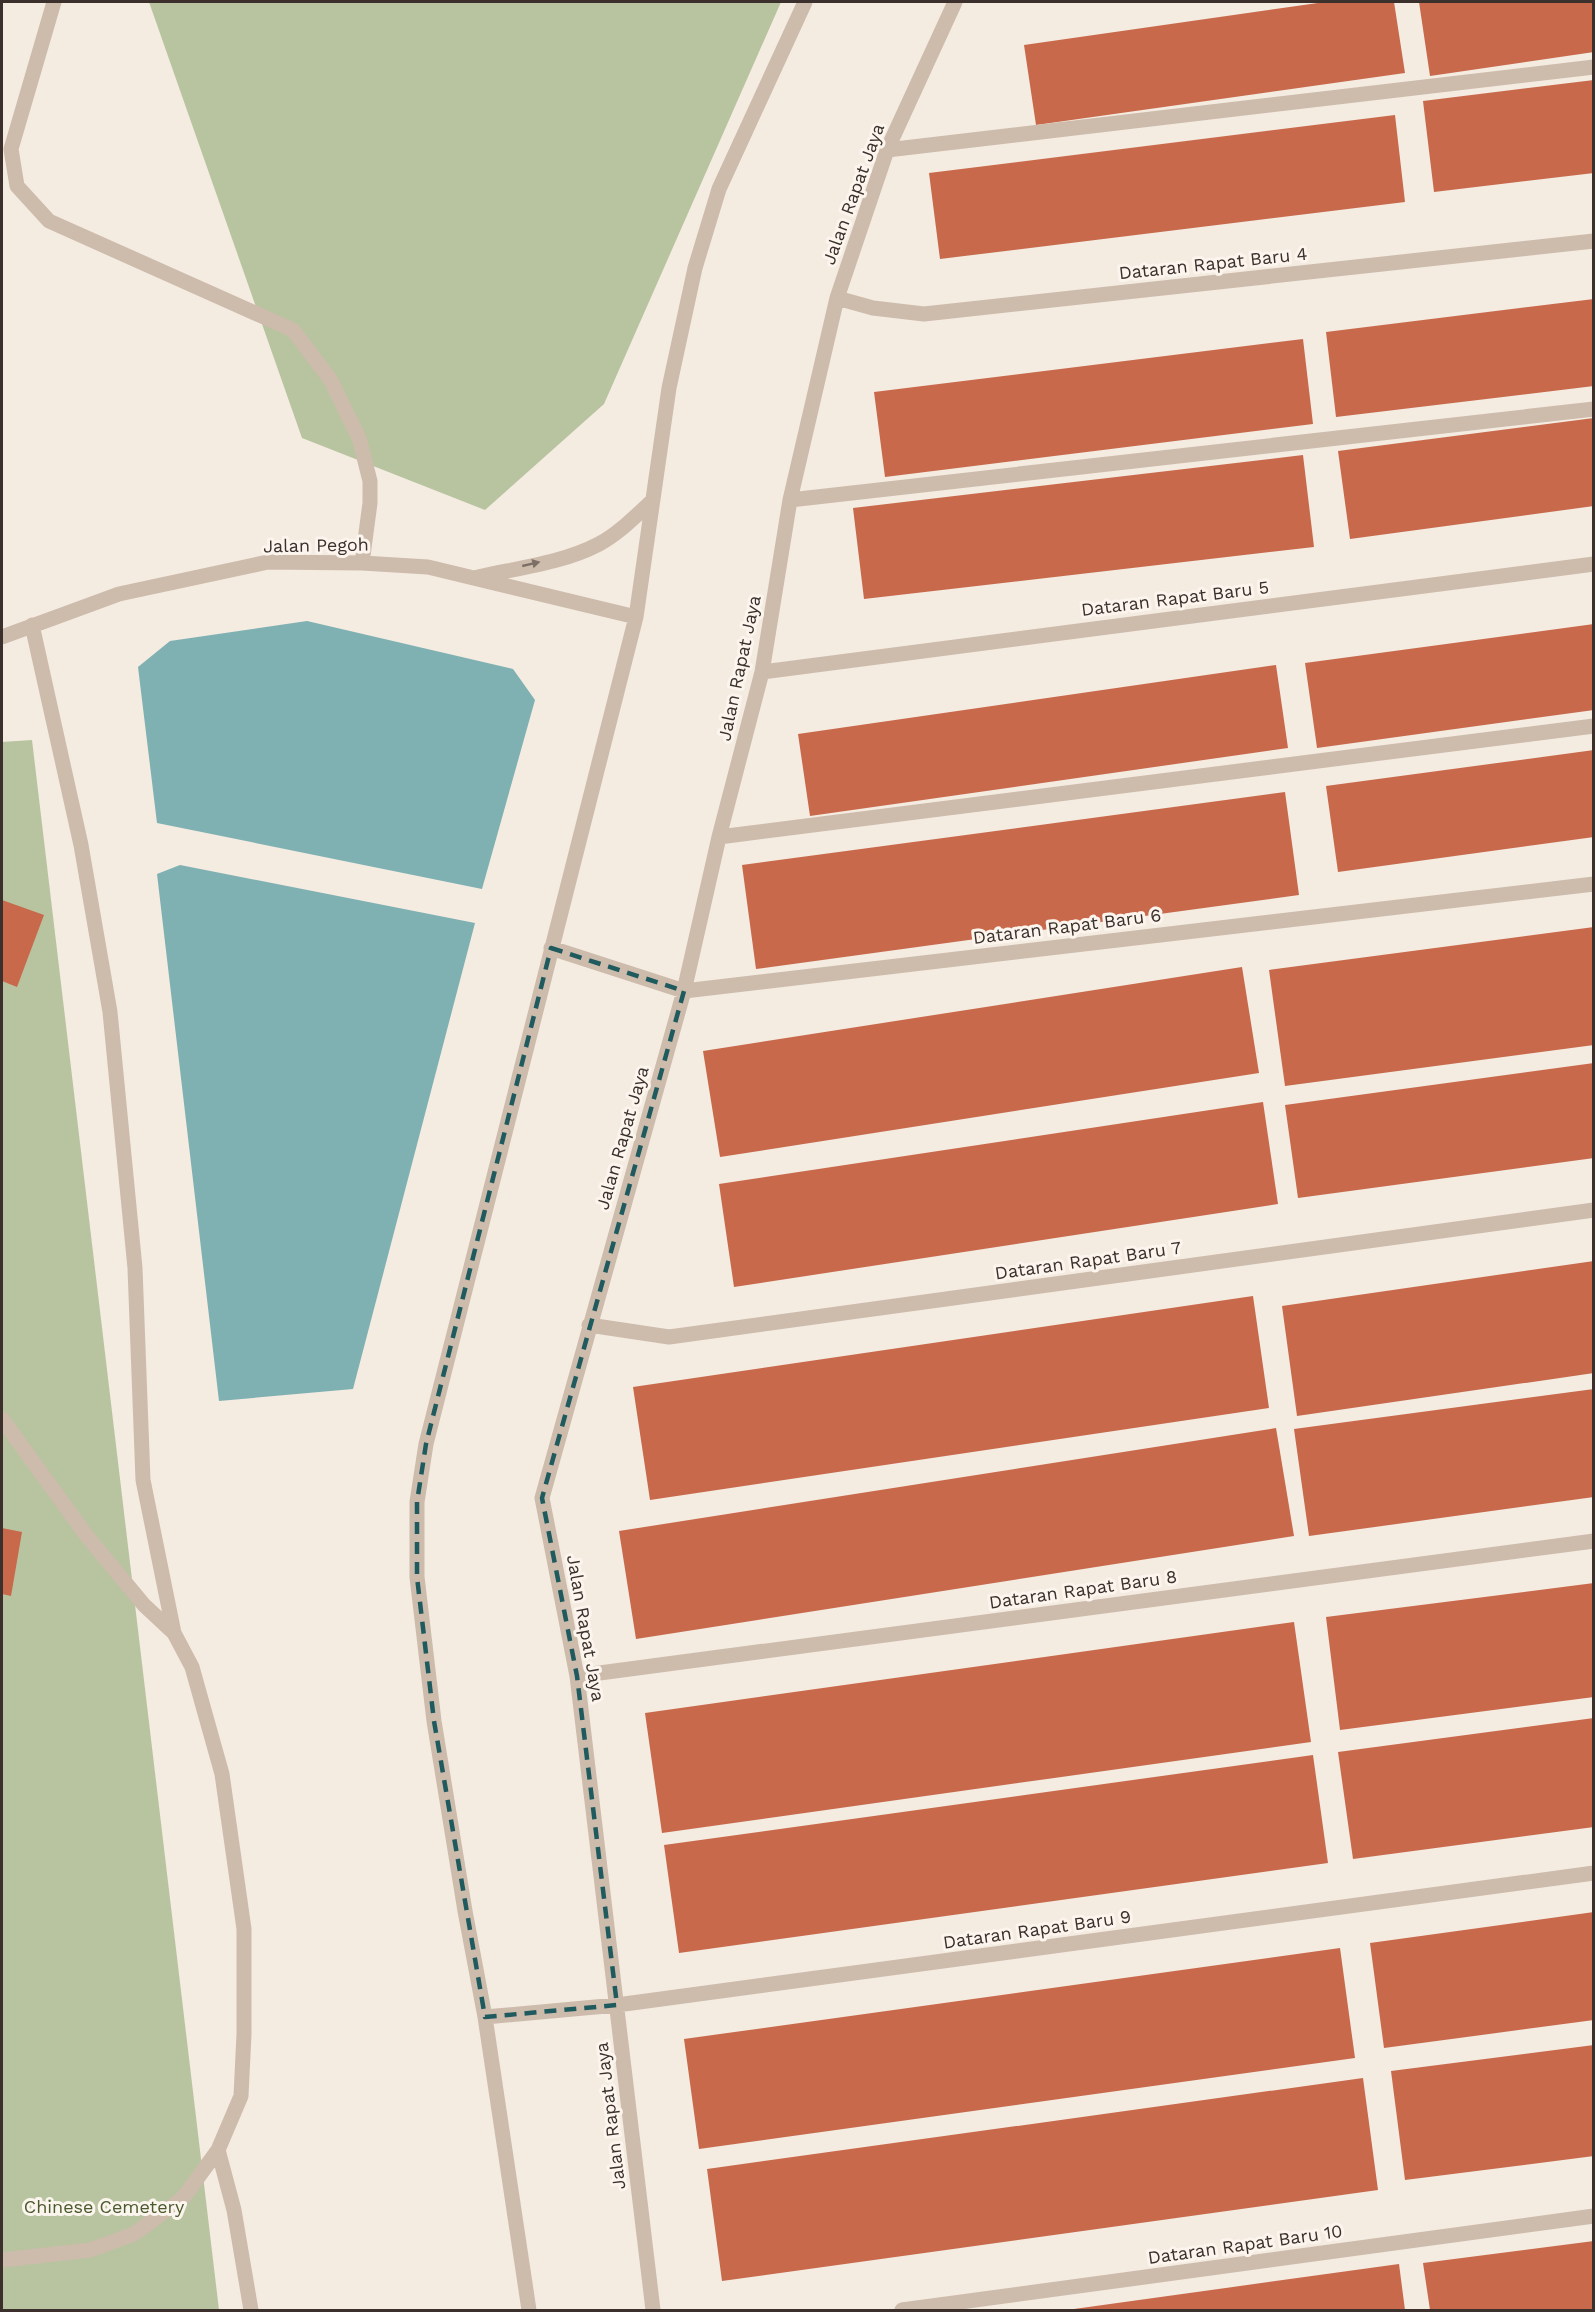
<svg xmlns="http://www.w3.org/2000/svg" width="1595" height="2312" viewBox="0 0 1595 2312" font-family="'Work Sans',sans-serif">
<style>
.green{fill:#b8c4a0}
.water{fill:#7fb0b2}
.building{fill:#c8694b}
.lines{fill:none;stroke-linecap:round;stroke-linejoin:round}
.minor{stroke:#cdbbac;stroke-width:15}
.oneway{fill:#7d6f65}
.marked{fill:none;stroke:#1f5a5e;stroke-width:4.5;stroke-dasharray:12 8;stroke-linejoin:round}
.labels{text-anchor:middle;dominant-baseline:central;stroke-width:6;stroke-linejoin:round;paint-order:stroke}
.street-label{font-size:18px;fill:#3b302b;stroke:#fbf5ee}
.park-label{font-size:18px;fill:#4a5a2e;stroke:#fbf5ee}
</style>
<rect width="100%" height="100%" fill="#f4ebe1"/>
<!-- green -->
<path class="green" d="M149,2H781L604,404L485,510L302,438Z
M32,740L219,2310H2V742Z"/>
<!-- water -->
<path class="water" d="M307,621L513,669L535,700L482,889L157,823L138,667L170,641Z
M180,865L475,923L353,1389L219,1401L157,874Z"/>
<!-- building -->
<path class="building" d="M1325,2H1394L1405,73L1036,125L1024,45Z
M1419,2H1594V52L1430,76Z
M1594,80V173L1434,192L1423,101Z
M1395,115L1405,202L940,259L929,173Z
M1594,299V386L1336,417L1326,332Z
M1303,339L1313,424L885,477L874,392Z
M1594,418V506L1350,539L1338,451Z
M1303,455L1314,547L864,599L853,508Z
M1594,624V710L1317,748L1305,663Z
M1276,665L1288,748L810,816L798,734Z
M1594,750V837L1338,872L1326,786Z
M1285,792L1299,895L756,969L742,865Z
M2,900L44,915L17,987L2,981Z
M1594,927V1045L1285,1086L1269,970Z
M1242,967L1259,1073L720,1157L703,1051Z
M1594,1063V1158L1298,1198L1285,1105Z
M1263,1102L1278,1204L734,1287L719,1184Z
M1594,1261V1373L1297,1416L1282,1306Z
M1253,1296L1269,1408L650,1500L633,1387Z
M1594,1389V1497L1309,1536L1294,1429Z
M1276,1428L1294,1536L636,1639L619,1531Z
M2,1528L22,1532L11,1596L2,1594Z
M1594,1583V1697L1340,1730L1326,1617Z
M1294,1622L1311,1742L662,1833L645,1713Z
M1594,1718V1827L1353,1859L1338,1752Z
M1313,1755L1328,1863L679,1953L664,1845Z
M1594,1912V2020L1384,2048L1370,1943Z
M1340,1948L1355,2058L699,2149L684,2039Z
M1594,2045V2156L1405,2180L1391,2071Z
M1363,2078L1378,2190L722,2281L707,2169Z
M1594,2241V2310H1430L1423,2263Z
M1399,2264L1405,2310H1074V2309Z"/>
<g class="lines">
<!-- minor -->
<path class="minor" d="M54,2L11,149L17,186L49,221L293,330L330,379L359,438L370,481V503L362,563
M887,150L1594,67
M837,298L873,308L924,314L1594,241
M790,500L1594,409
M478,577C518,568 563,563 599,544C619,533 636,516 653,500
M32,625L81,845L110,1012L135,1268L143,1480L174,1633
M2,637L119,594L268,562L362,563L428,567L636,617
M762,672L1594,564
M719,837L1594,726
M551,948L684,991L1594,884
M589,1325L669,1337L1594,1210
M2,1419L86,1535L144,1605L174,1633L192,1667L222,1774L244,1929V2034L241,2096L218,2150L234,2210L251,2310
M577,1676L1594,1541
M485,2017L617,2005L1594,1873
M2,2260L90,2250L134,2234L183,2198L218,2150
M529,2310L485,2017L465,1911L434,1721L417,1577V1502L426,1444L636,617L669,388L695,268L719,189L805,2
M653,2310L577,1676L542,1498L684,991L719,837L762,672L790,500L837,298L887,150L955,2
M902,2310L1594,2216"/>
</g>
<!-- one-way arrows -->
<defs><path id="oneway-solid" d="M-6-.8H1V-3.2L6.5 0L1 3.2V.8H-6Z" transform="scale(1.5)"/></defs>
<use class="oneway" href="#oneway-solid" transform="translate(531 564) rotate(-13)"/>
<!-- marked area -->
<path class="marked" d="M551,948L684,991L542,1498L577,1676L617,2005L485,2017L434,1721L417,1577V1502L426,1444Z"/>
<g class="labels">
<!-- street labels -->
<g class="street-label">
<text transform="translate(853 194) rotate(-70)">Jalan Rapat Jaya</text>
<text transform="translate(1213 263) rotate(-6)">Dataran Rapat Baru 4</text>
<text transform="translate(316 545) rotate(-1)">Jalan Pegoh</text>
<text transform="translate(1175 598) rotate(-7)">Dataran Rapat Baru 5</text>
<text transform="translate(739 668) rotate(-78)">Jalan Rapat Jaya</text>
<text transform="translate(1067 926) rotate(-7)">Dataran Rapat Baru 6</text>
<text transform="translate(622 1138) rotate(-74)">Jalan Rapat Jaya</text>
<text transform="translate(1088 1260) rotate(-8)">Dataran Rapat Baru 7</text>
<text transform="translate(1083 1589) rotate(-8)">Dataran Rapat Baru 8</text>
<text transform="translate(586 1628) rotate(80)">Jalan Rapat Jaya</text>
<text transform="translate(1037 1929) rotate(-8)">Dataran Rapat Baru 9</text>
<text transform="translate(610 2116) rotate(-97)">Jalan Rapat Jaya</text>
<text transform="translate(1245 2244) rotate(-8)">Dataran Rapat Baru 10</text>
</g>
<!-- park labels -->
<g class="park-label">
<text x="104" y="2206">Chinese Cemetery</text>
</g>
</g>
<!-- border -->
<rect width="1595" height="2312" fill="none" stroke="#3b302b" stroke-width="6"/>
</svg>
